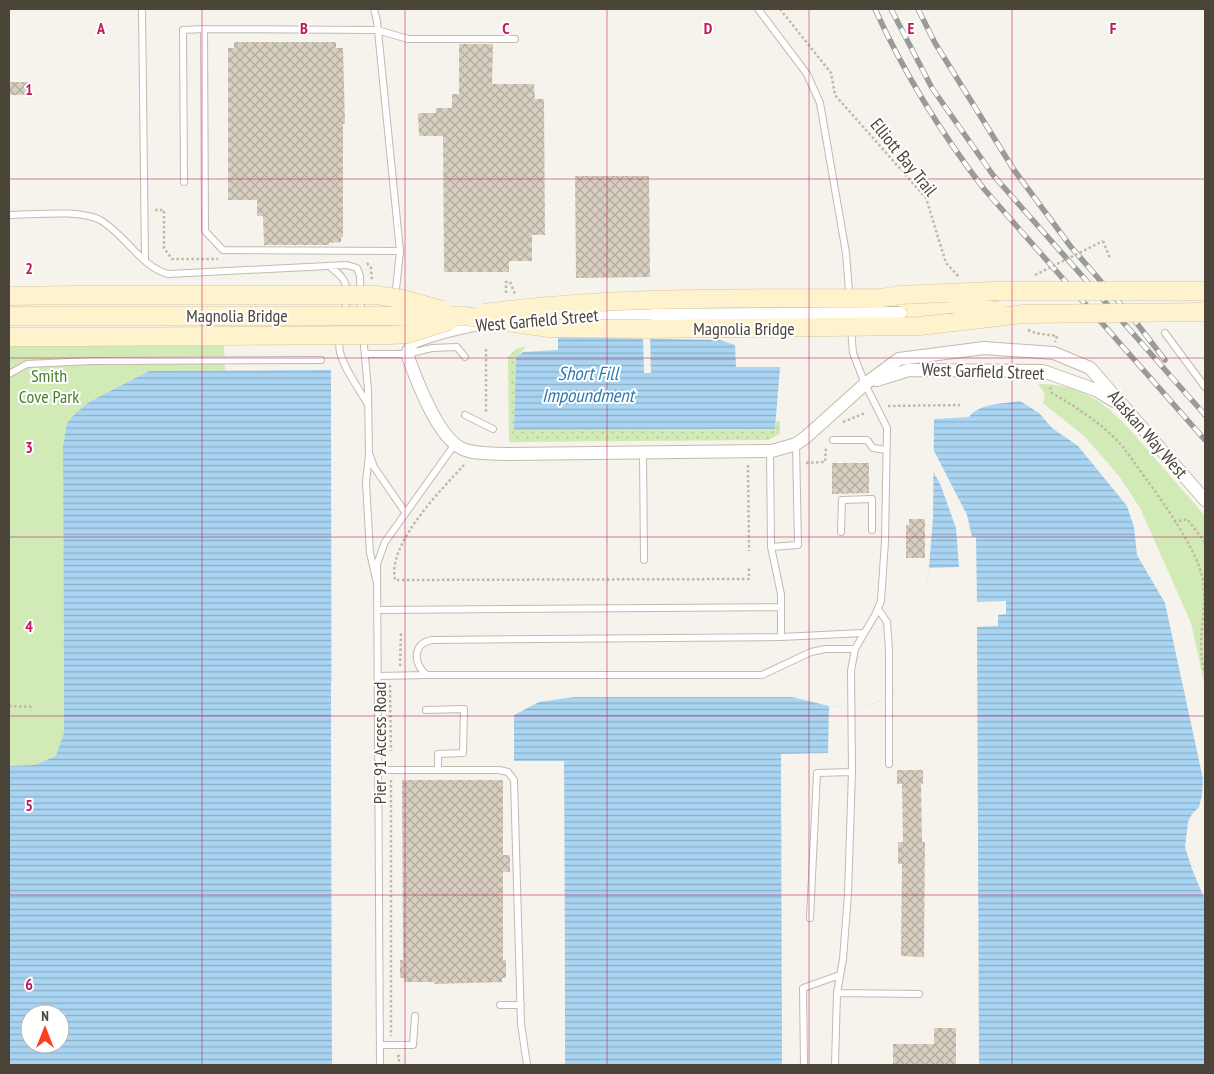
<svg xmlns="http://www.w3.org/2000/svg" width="1214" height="1074" viewBox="0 0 1214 1074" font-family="'PT Sans Narrow',sans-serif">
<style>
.grass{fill:url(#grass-dots)}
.park{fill:#d2eab5}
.water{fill:url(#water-rules);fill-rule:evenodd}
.pier{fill:#f6f3ec}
.building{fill:url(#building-cross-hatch)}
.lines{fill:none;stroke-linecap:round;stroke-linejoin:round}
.service-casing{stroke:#c2bbae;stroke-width:8}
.minor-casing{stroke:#c2bbae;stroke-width:14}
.secondary-casing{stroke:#d6c79b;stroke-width:19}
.path{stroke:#c4b79f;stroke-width:2.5;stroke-dasharray:2.5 2.5;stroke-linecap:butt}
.service{stroke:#fff;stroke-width:6}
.minor{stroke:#fff;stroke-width:12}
.secondary{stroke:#fff3cd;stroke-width:18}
.rail-casing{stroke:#9a9a9a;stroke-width:5.5}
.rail{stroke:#fff;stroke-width:4;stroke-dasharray:11;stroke-linecap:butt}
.minor-bridge-casing{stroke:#c2bbae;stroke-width:14;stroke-linecap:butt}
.secondary-bridge-casing{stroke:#d6c79b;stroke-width:19;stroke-linecap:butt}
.path-bridge{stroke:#c4b79f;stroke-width:2.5;stroke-dasharray:2.5 2.5;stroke-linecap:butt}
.minor-bridge{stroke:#fff;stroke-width:12}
.secondary-bridge{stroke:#fff3cd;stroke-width:18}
.grid{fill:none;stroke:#c2185b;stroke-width:1;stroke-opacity:0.55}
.labels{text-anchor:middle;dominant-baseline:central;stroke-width:4;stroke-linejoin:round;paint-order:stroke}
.street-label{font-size:18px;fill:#4b4439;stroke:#fff}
.park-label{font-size:18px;fill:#4a7f2a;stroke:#fff}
.water-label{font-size:19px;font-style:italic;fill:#2e7ab2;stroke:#fff}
.grid-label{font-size:16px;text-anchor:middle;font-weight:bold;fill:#c2185b;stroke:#fff;stroke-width:4;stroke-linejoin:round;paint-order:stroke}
</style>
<defs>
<pattern id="grass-dots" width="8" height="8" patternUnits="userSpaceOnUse" patternTransform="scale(1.25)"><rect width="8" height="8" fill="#d2eab5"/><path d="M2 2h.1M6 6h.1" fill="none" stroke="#b6ca9c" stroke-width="1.8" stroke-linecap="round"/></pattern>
<pattern id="water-rules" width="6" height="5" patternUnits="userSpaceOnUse" patternTransform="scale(1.25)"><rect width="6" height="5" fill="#a9d4f2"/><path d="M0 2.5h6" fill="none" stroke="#8caec5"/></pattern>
<pattern id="building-cross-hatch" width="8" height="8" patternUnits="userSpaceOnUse" patternTransform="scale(1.25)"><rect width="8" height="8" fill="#d8cfc1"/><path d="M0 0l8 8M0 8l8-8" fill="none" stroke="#b1aa9e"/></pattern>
</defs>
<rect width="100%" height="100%" fill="#f6f3ec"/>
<!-- grass -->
<path class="grass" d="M526,346L516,358L515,430L775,429L776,421H780V434L769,440L509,442L508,357L516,349Z"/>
<!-- park -->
<path class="park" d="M9,346H224L225,371H149L89,402L67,423L63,446L64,733L57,756L35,765L9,766Z
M1038,384C1094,383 1120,418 1153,456C1170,476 1188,496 1205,516V687L1191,623L1140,508L1119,476L1084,436L1043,403L1045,394Z"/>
<!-- water -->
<path class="water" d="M558,337L720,340L735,345L736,367H780L775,429L514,430L516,357L523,352L558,350Z
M331,370L332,1065H9V766L35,765L56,756L64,733L63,446L67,423L76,413L89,402L149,371ZM30,1014H60V1044H30Z
M1020,401L1039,413L1052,428L1078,446L1127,506L1134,527L1137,555L1165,603L1203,779L1202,795L1199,807L1192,814L1188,822L1185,847L1192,869L1205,900V1065H565L564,762H514V715L539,702L574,697H792L829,706L861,708L883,700L898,686L917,649L929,568L933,517L934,419L969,417C980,403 1004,404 1020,401Z"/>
<!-- pier -->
<path class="pier" d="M559,335L700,337H650L651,373H644L643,337H556Z
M932,447L967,515L972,537H976L977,602L1006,601V614L998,615V626L977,627L979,1065H782L781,754L828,753L829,706L861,708L883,700L898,686L916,649L929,568L959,567L956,528L941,486L932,469Z
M331,683H334L335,1065H332Z
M514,712V761H564L565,1065H562V764L512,763V715Z"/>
<!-- building -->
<path class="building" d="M234,42H336V48H343L345,124H343V237H341V242L329,243V245H264L263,216H257V200H228V48H234Z
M459,44H493L492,84H534L535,99H544L545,235H532V261H509V272H444L443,136H419L418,113H436V108H452V94H459Z
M10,82H29V95H10Z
M575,176H649L650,277L576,278Z
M832,463H869V493L832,494Z
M909,519H925V558H906V525H909Z
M897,770H923V784H921L922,842H925L924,957L901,956L902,864H898V842H903L902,784H897Z
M402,780H503V855H510V872H503V960H506V978H502V982L434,984V982H404V978H400V960H403Z
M934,1028H956V1065H893V1044H934Z"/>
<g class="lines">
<!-- service casing -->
<g class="service-casing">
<path id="service" d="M142,9L145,260
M374,9L377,21L400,251L394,308L396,315
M758,9L807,74L820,103L846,253L851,316
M184,182L183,30L204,29
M9,215C33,215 79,209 100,220C125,234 140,266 168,274L347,265L357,268L360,276L361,312L368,390L369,455L366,482L370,553L377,583
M400,251L223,250L205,231L204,29L377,30L408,39H515
M329,266C334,270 340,274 343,279C355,297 335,331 340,352C344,369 358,387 367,403
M1165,333L1205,387
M366,354H407L432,348L457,347L465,357
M9,374L27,364L92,361L321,360
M465,415L493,429
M833,440H867L873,448L886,450
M770,451L771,547L798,545L796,444
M643,453L644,560
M370,456L374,467L405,512
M841,532L842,500L872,499V530
M771,547L781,594V637
M878,609L887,622L889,650V764
M378,610L781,607
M855,649H825L811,652L762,675H427C413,665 412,643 432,640L781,637L863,633
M378,676L427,675
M426,710L464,709L463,753L438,754V770
M379,770H499L508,772L514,780L521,1024L527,1065
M810,918L817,773L852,772
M837,993L919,994
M500,1005H521
M380,1045H413L415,1016
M380,1065L377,564L385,542L455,444
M804,1065L803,988L840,975
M835,1065L837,993L843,959L848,894L852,772L851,671L855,649L875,615L881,601L885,541L887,428L865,384L853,353L851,328"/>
</g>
<!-- minor casing -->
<g class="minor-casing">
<path id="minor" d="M524,319L655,315
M485,323C460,327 437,333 413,342L407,354C416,379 438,439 463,449C477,455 495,453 510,454L772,451L796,444L806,437L865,384L899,359L984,348L1054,353L1090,368L1205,500
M877,380L909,370L1043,371L1096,390L1114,401"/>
</g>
<!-- secondary casing -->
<g class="secondary-casing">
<path id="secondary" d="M9,296L76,295
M904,300L956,305
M915,313L923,316H951
M9,337H76"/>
</g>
<!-- path -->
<path class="path" d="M780,9L831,73L835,95L926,198L946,263L960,278
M155,210H164V248L172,259H218
M1103,241L1110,258
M367,263L371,268L372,281
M506,293V282H510L515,294
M1028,330L1035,333L1057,336L1055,342
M486,349V414
M1050,387L1052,393C1079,409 1103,424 1124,448C1146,480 1198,545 1203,581C1208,612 1195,642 1205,672
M888,406L960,405
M843,422L865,413
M806,463L825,462L826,447
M464,465C441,490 387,544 395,580L749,579V568
M748,465L749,551
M1174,522L1187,519L1205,542
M400,666L401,633
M390,685L391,751
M9,706L34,707
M391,780V1036
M397,1056H399V1065"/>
<!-- service -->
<use href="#service" class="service"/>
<!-- minor -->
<use href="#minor" class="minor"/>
<!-- secondary -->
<use href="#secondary" class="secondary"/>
<!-- rail casing -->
<g class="rail-casing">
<path id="rail" d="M875,9C904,73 941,133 984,189L1205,440
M891,9L932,88L993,175L1205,415
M918,9L935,43L1014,170L1071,247L1132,317L1165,360"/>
</g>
<!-- rail -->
<use href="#rail" class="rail"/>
<!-- minor-bridge casing -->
<g class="minor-bridge-casing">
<path id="minor-bridge" d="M655,315L900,313"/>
</g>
<!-- secondary-bridge casing -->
<g class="secondary-bridge-casing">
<path id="secondary-bridge" d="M76,295H376L402,299L442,310
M956,305L997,311
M484,313C615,295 749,299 881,298L899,295L994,291H1205
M9,316H464L549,328L647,329L920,326L1024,314L1205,312
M76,337L389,335L408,334L449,321"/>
</g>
<!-- path-bridge -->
<path class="path-bridge" d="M1035,275L1103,241"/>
<!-- minor-bridge -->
<use href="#minor-bridge" class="minor-bridge"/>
<!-- secondary-bridge -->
<use href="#secondary-bridge" class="secondary-bridge"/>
</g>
<!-- grid -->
<path class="grid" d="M202,9V1065M405,9V1065M607,9V1065M809,9V1065M1012,9V1065M9,179H1205M9,358H1205M9,537H1205M9,716H1205M9,895H1205"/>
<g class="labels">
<!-- street labels -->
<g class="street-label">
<text transform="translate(904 157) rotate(51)">Elliott Bay Trail</text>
<text x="237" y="315">Magnolia Bridge</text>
<text transform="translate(537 320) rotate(-5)">West Garfield Street</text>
<text x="744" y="328">Magnolia Bridge</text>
<text transform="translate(983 371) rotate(2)">West Garfield Street</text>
<text transform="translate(1148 434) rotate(49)">Alaskan Way West</text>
<text transform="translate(379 743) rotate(-90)">Pier 91 Access Road</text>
</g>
<!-- park labels -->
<g class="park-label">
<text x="49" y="375">Smith<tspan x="49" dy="21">Cove Park</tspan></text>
</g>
<!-- water labels -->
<g class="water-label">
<text x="588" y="373">Short Fill<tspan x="588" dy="22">Impoundment</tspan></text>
</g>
</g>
<g class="grid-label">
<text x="101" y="34">A</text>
<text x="304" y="34">B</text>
<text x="506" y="34">C</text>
<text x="708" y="34">D</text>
<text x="911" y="34">E</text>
<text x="1113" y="34">F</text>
<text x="29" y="95">1</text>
<text x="29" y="274">2</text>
<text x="29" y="453">3</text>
<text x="29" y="632">4</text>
<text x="29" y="811">5</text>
<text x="29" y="990">6</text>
</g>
<!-- border -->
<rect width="1214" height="1074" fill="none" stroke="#4b4439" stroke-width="20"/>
<!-- north arrow -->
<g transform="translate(45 1029)"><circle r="24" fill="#ffffff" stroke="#b7b4b0"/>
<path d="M0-4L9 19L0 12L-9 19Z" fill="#fc3f1d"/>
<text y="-8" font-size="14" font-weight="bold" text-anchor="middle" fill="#4b4439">N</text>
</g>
</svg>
